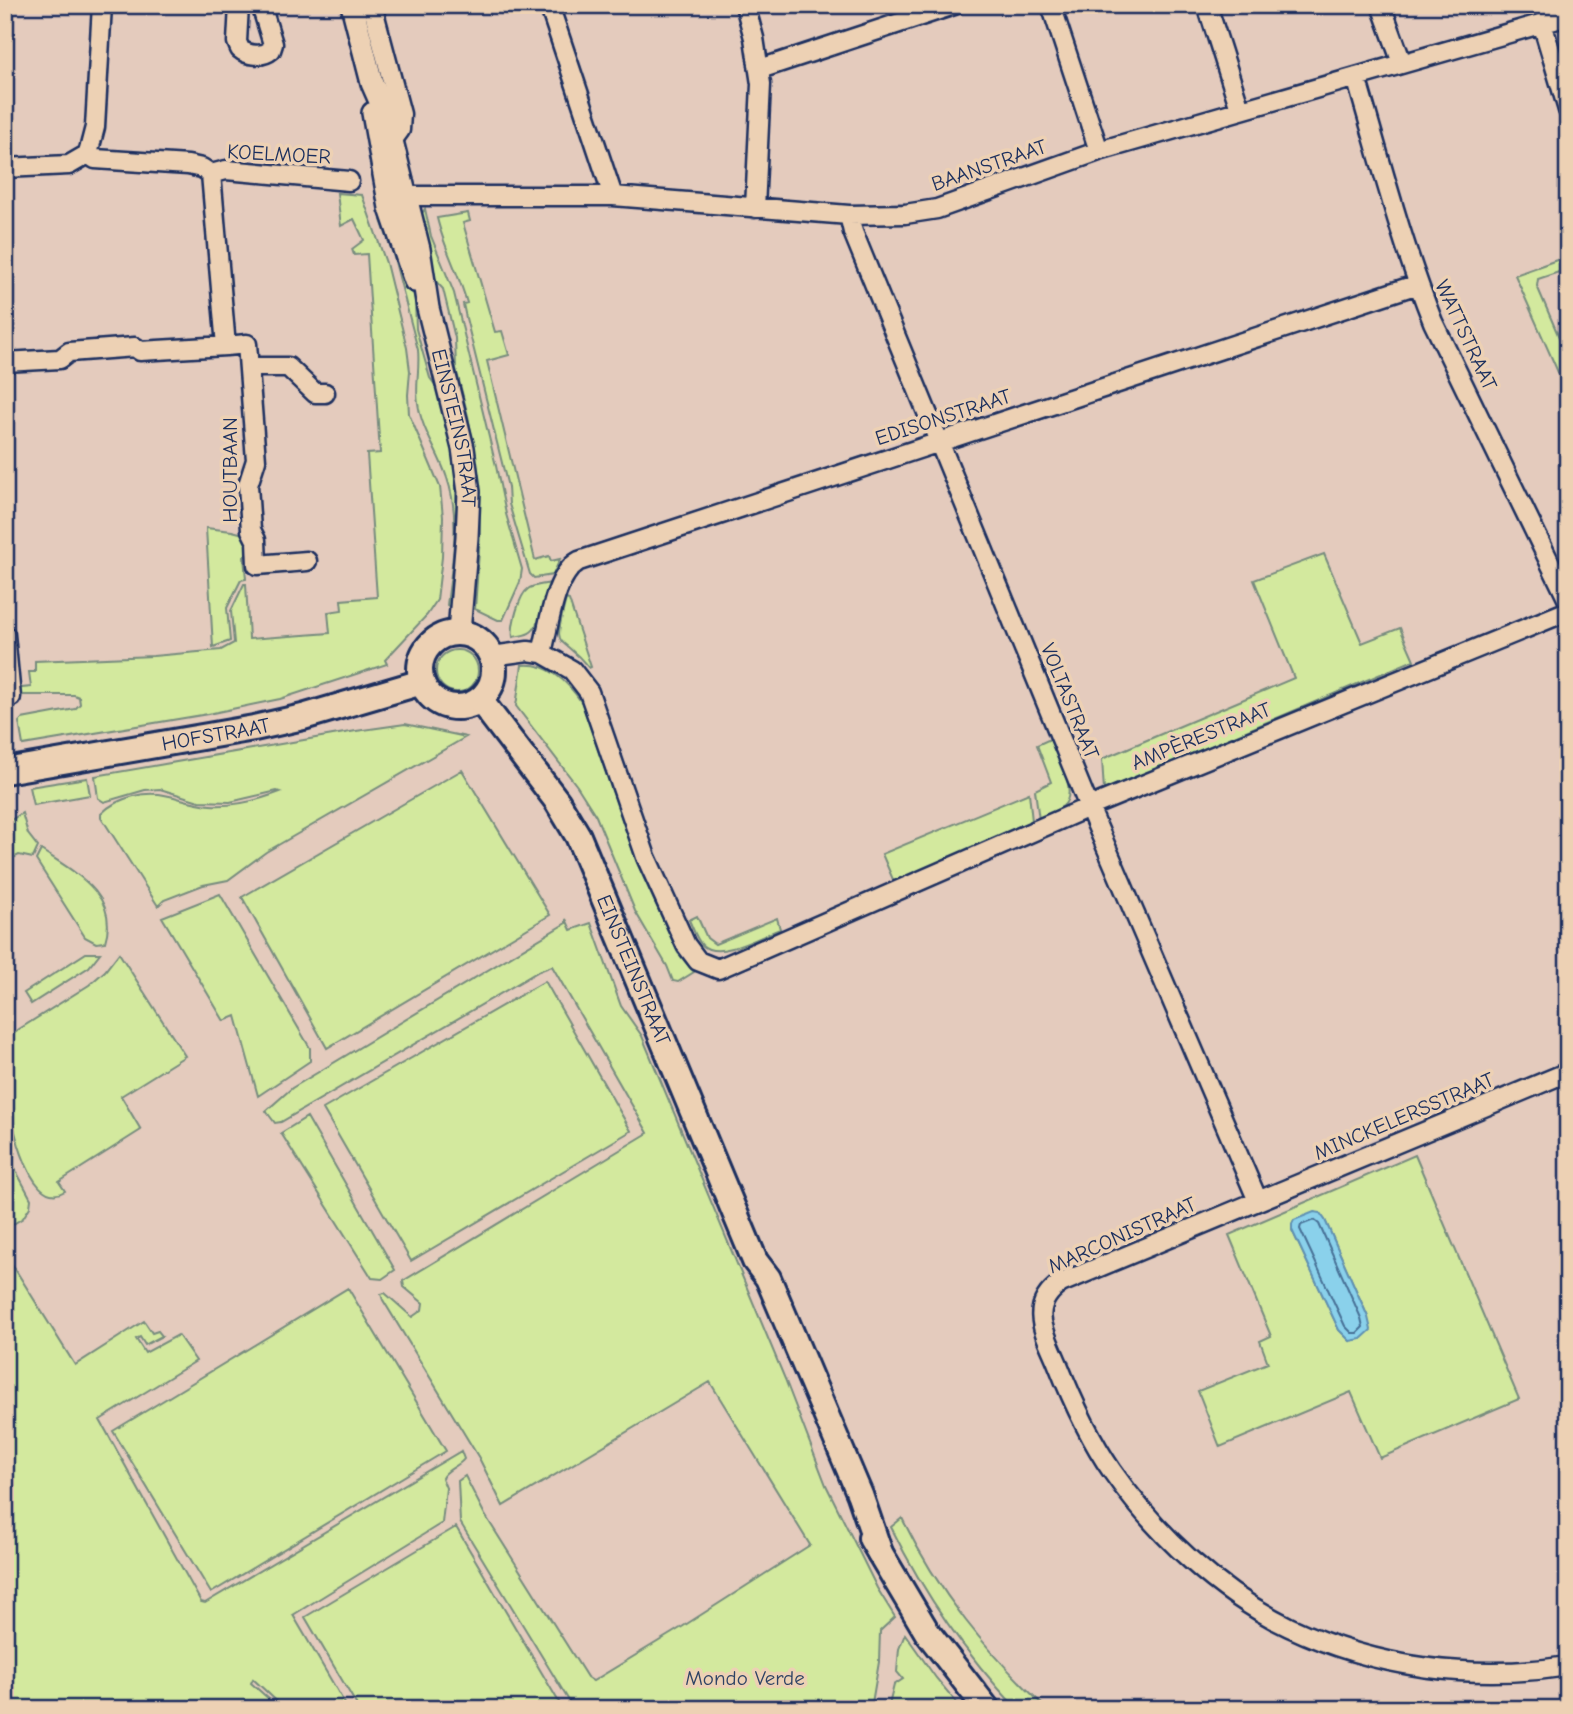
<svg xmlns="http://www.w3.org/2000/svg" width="1573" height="1714" viewBox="0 0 1573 1714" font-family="'Comic Neue',sans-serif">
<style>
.green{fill:#d3e99e;stroke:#778c7e;stroke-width:2;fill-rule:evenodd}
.water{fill:#8ad1eb;stroke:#5e90b3;stroke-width:2}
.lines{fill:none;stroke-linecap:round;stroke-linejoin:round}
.shore{stroke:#477096;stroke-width:2}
.minor-casing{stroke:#1b2f5e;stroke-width:23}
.tertiary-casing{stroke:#1b2f5e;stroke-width:26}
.secondary-casing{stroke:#1b2f5e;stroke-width:30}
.minor{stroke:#edd1b4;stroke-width:18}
.tertiary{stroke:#edd1b4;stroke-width:21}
.secondary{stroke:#edd1b4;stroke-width:24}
.labels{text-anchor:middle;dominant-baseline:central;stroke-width:7;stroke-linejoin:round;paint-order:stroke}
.street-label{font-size:21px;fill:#1b2f5e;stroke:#edd1b4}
.park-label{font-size:21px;fill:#2d4264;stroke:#edd1b4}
</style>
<rect width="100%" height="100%" fill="#e4cbbd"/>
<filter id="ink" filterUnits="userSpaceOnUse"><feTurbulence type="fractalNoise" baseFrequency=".0143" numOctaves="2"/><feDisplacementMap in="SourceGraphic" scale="14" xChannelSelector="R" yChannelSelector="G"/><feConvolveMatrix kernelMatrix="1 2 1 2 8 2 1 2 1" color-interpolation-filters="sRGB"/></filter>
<g filter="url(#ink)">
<!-- green -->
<path class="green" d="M337,193L362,195L386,263L407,348L410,371L408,395L409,414L440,487L443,517L442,557L437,600L427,615L385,660L387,664L280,699L208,714L23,745L19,722L22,719L75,709L80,704L79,697L74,695H17L12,689L31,687L29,672H35V661L153,656L221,650L234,643L231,611L244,584H246L249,639L330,633L328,612L342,610L341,600L377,597L367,454L380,453L367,254L354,255L352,249L364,240L354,219L341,226Z
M425,209L431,236L454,293L496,466L506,514L522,569L520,582L503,620H498L475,609L480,536L478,471L468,416L456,369L455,338L443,289L431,276L420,216Z
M468,213L470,221L463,223L495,332L502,331L509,355L487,361L535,560L549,556L551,561L560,559L553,575L534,578L530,574L509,504L508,487L466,318L463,304L467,303C459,274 444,248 437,218Z
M388,217L415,299L416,329L430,378L439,390L455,457L457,524L450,607L447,605C452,564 461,518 447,478C439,453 421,429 418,403C415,387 420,368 418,350L393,254L381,220Z
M1568,256V269L1538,279L1537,286L1568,358V379H1561L1515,275Z
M206,528L232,531L248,535L249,555L244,556L246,579L241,580L227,608L230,641L213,647Z
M1324,554L1362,643L1400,628L1414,660L1104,791L1102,759L1294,678L1254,580Z
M550,583L540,623H537C533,635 524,635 513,637C511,626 519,595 528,589C533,585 543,585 550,583Z
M566,599L569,600L591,667L589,668C559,631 552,654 566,599Z
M436 671a21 21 0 1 1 42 0a21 21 0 1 1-42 0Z
M522,665C549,662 568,682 582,703L638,865L678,953L694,972L678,982L673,981L667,966L635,911L596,816L577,786L516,706Z
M405,724L466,737L266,852L228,880L203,885L164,900L158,906L101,817V814C111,804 120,800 134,796C164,788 181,803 210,805C233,807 259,800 280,792L277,791L230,802L199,801L160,789L145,790L104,802L98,798L95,776L356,731Z
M1050,739C1057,755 1079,792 1063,806C1056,811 1046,815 1039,820L1035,790L1051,782L1037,745Z
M462,770L550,915L327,1048L242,897Z
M87,778L90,795L33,805L29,787Z
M1029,793L1032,821L894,882L882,854Z
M22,813L28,834L38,847L33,858L19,855L5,862V824Z
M41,850C74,872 120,895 105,942L96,943L85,937L36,860Z
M220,894L310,1048V1061L258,1096L236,1016L224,1021L162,917Z
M697,916L707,938L715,944L777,918L780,929C761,936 719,961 702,945C696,939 693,928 689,920Z
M566,919L571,930L591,923L621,1006L642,1036L785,1379L826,1485L877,1588L895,1617L880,1631L879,1662L871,1709H574L460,1522L458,1481L465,1476L485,1515L587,1677L593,1681L682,1627L810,1545L710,1382L503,1506L479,1458L383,1300L381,1294L385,1293L412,1317L422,1310L423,1303L404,1287L403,1281L648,1133L552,966L539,971L281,1122L275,1123L266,1111L292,1088L566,923Z
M86,953H100L89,967L31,1004L24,993Z
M119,953L185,1056L121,1096L141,1130L59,1182L65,1191C27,1215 8,1105 5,1082C4,1067 5,1052 5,1038L89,985L105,971Z
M545,981L631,1131L411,1261L323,1109Z
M307,1117L395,1270L382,1279L372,1278L281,1133Z
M5,1141L14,1167L31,1199L30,1207L23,1218L5,1229Z
M1415,1155L1519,1399L1380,1458L1351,1392L1220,1447L1198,1391L1268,1363L1260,1341L1271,1336L1229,1235ZM1320,1214L1325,1220L1368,1317L1350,1341L1339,1330L1292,1230V1224L1294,1220Z
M5,1253L75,1365L144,1321L152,1333L158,1331L162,1336L145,1345L140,1337L136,1339L145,1353L178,1335L196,1361L100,1420L201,1602L205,1603L461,1451L464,1459C458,1467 446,1469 442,1478L446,1488L442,1523L293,1615L348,1709H285L253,1679L251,1683L280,1709H5Z
M348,1288L446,1451L211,1593L113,1431Z
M902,1518C939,1594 986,1651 1047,1709H1017C966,1655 924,1594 891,1527Z
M456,1527L563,1709H359L305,1617Z
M905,1634L936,1678L962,1709H888L894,1685L903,1679L897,1672L899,1649Z"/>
<!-- water -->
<path class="water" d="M1314,1212L1320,1213L1325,1220L1368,1317L1371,1330L1361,1339L1350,1341L1339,1330L1292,1230V1224L1294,1220Z"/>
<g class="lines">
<!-- shore -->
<path class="shore" d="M1314,1220L1319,1224L1361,1318L1363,1327L1357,1333H1352L1345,1326L1300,1229L1301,1225Z"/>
<!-- minor casing -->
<g class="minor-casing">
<path id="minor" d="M239,5L237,42L240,49C248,56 263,57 271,50L273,44L261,5
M372,5L401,114L400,130L392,141
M549,5L613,196
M745,5L754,38L761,84L755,208
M1051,5L1099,151
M1207,5L1240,109
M1381,5L1402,63
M1542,23L1568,110
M760,69L954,5
M1356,77C1380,159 1401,242 1433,322L1568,600
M88,154L95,127L102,5
M88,154L95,159L188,165L202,168L211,174
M5,168L69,165L88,154
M211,174L226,346L247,344L256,460L248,485L251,530L256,540L257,565L307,561
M211,174L226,170L349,181
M406,196H613L849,215L905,214L937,209L1099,151L1568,16
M849,215L853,232L1089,807L1258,1201
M1418,284L579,561C554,575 549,626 542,653L572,670L589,692L646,857L686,945L698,961L718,969L1089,807L1568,611
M5,362L60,359L69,352L135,347L140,351L226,346
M250,367H288L315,393H325
M5,635L11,697
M492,656L528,651L542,653
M1568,1072L1061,1283C1027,1306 1045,1333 1057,1362C1072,1400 1089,1438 1112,1471C1156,1534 1219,1593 1289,1627C1376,1668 1473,1681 1568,1666"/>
</g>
<!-- tertiary casing -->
<g class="tertiary-casing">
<g id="tertiary">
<path id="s1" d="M352,5L372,83L383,108L392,141L419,249L428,308L463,448L469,492L467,537L459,632"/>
<path d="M373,113L390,208L415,281"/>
</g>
</g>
<!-- secondary casing -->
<g class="secondary-casing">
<g id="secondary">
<circle cx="457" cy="670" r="37"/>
<path id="s2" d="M480,700L557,801L578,836L755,1261L768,1278L860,1495L880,1553"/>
<path id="s3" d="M5,771L254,728L303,717L422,682"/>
<path d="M871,1538L927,1632L987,1709"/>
</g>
</g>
<!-- minor -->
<use href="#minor" class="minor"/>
<!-- tertiary -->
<use href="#tertiary" class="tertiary"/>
<!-- secondary -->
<use href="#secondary" class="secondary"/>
</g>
</g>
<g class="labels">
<!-- street labels -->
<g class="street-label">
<text transform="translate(279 154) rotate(3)">KOELMOER</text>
<text transform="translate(989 165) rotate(-19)">BAANSTRAAT</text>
<text transform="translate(1466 335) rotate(65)">WATTSTRAAT</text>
<text transform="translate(943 417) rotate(-18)">EDISONSTRAAT</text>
<text stroke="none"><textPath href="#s1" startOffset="436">EINSTEINSTRAAT</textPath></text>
<text transform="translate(230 470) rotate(-90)">HOUTBAAN</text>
<text transform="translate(1070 701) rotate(68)">VOLTASTRAAT</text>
<text stroke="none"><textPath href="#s3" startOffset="214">HOFSTRAAT</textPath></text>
<text transform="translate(1201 736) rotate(-22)">AMPÈRESTRAAT</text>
<text stroke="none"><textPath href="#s2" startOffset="313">EINSTEINSTRAAT</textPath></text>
<text transform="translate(1404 1116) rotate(-23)">MINCKELERSSTRAAT</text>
<text transform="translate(1122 1235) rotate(-24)">MARCONISTRAAT</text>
</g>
<!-- park labels -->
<g class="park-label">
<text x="745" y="1678">Mondo Verde</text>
</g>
</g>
<!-- margin -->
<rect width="1573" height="1714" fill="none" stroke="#edd1b4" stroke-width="28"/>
<rect x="14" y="14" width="1545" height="1686" fill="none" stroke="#1b2f5e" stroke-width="2.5" filter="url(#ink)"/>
</svg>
